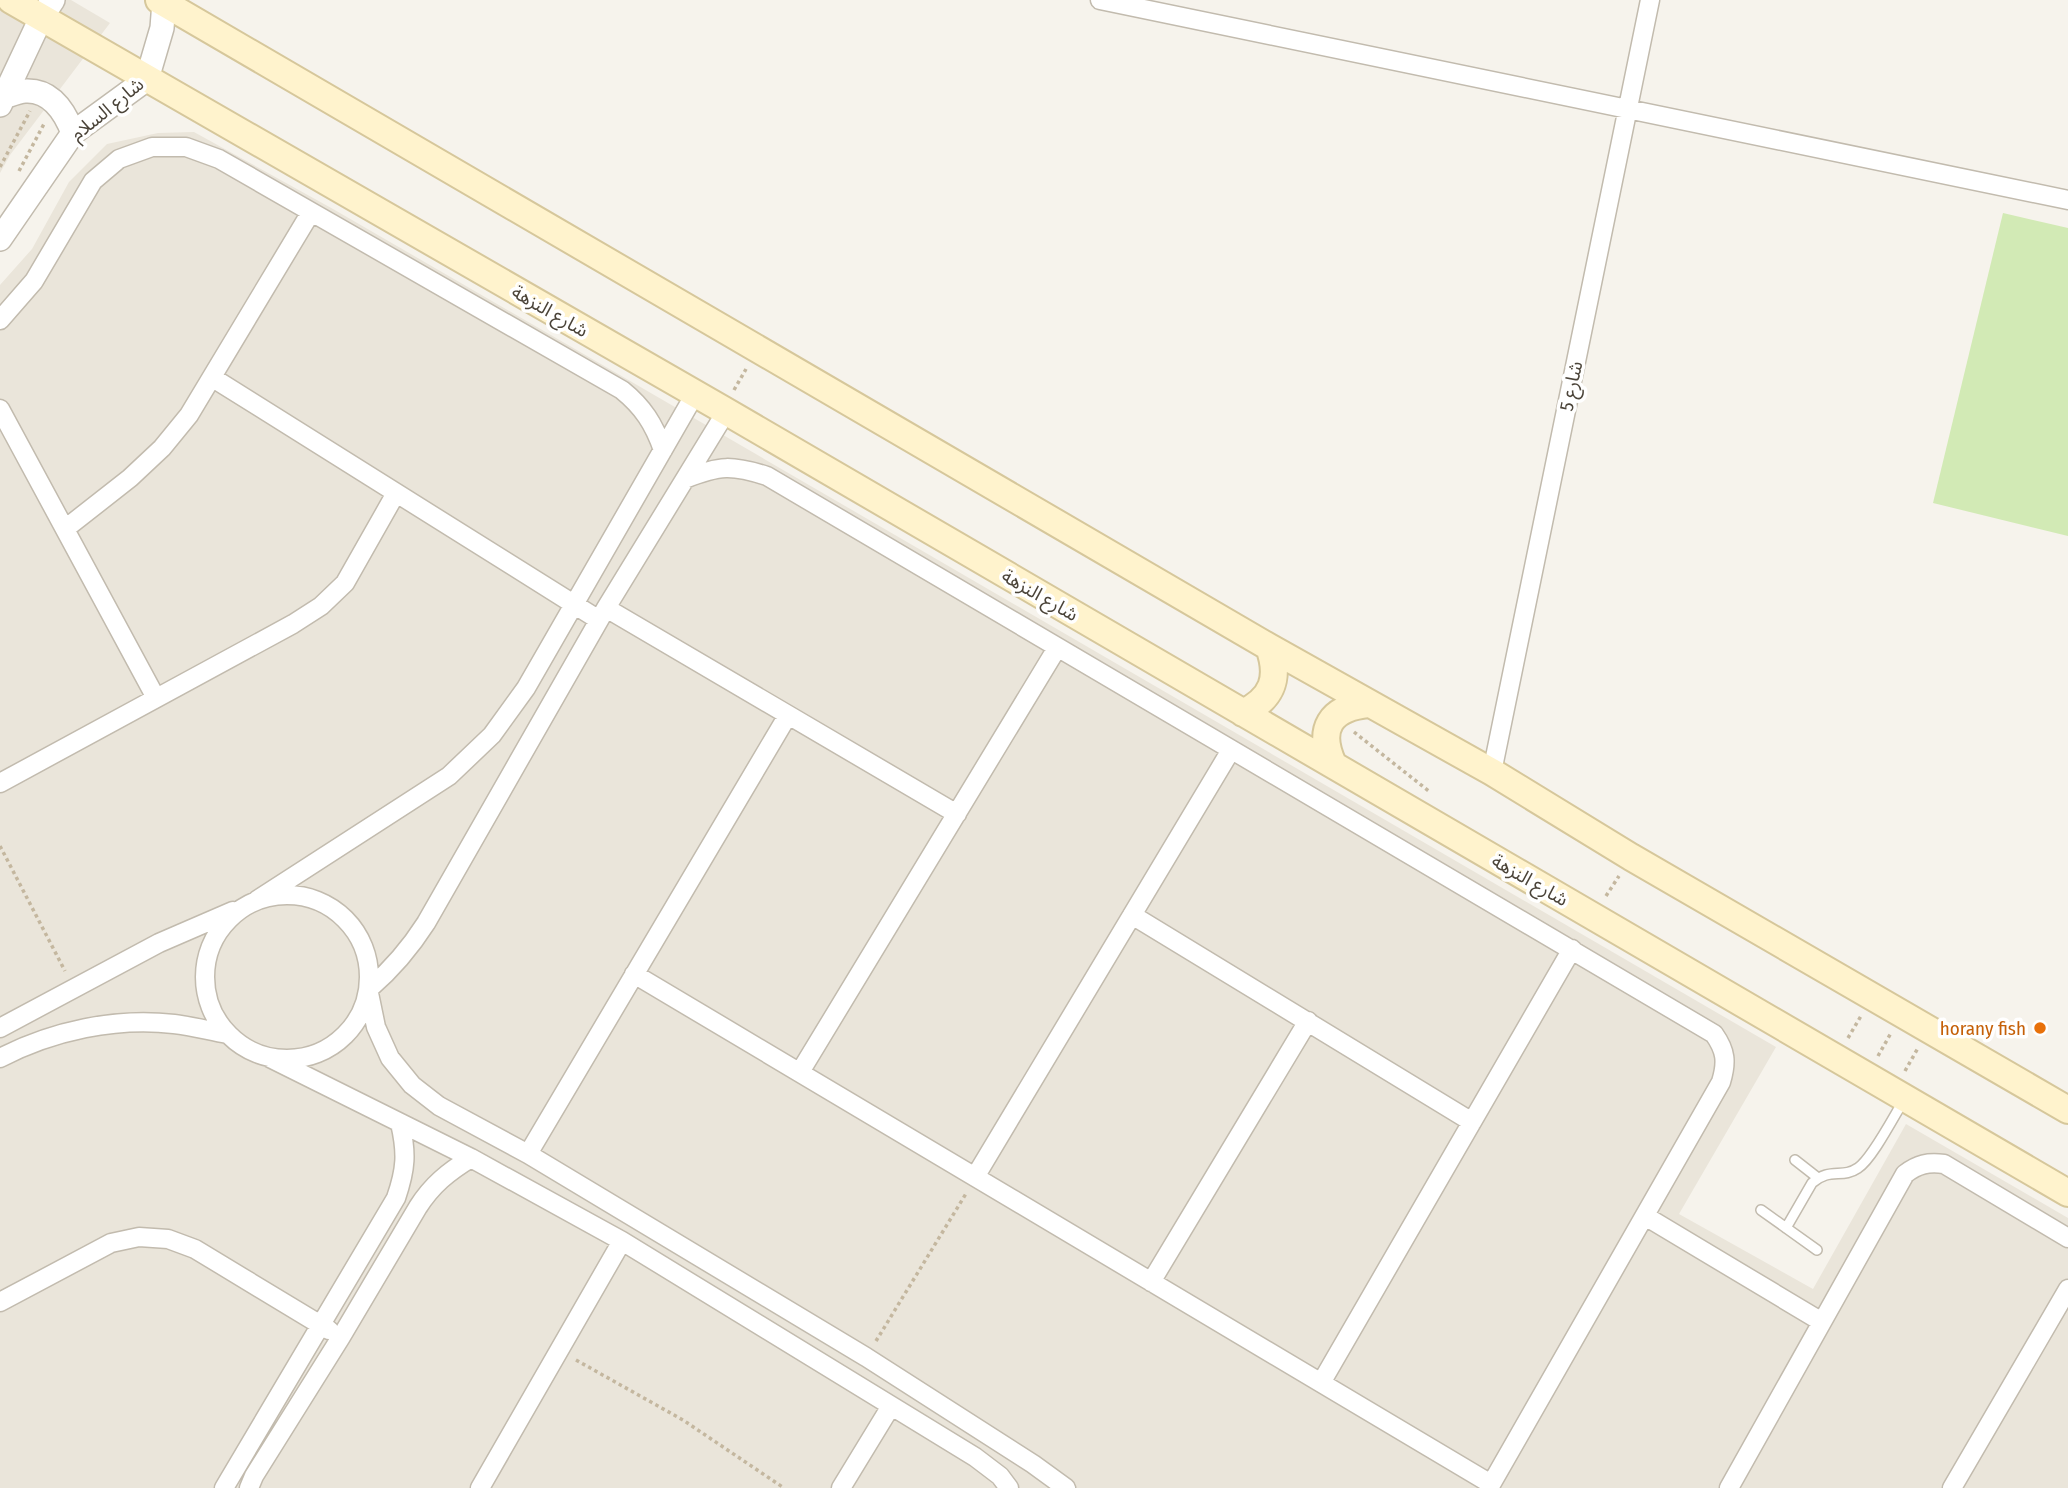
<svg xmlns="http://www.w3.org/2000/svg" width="2068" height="1488" viewBox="0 0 2068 1488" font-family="'Fira Sans Condensed','Noto Sans Arabic',sans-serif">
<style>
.residential{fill:#eae5da}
.green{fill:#d2eab5}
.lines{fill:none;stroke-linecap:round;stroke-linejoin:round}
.service-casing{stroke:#c2bbae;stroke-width:12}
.minor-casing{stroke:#c2bbae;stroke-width:21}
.tertiary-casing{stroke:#c2bbae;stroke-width:26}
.secondary-casing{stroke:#d6c79b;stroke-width:30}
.path{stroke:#c4b79f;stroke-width:3.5;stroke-dasharray:3.5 3.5;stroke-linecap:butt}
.service{stroke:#fff;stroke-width:9}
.minor{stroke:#fff;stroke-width:18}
.tertiary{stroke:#fff;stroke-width:23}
.secondary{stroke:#fff3cd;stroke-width:26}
.food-dot{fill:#e8710a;stroke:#fff;stroke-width:2.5}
.labels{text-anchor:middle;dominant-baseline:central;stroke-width:7;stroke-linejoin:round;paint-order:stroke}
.street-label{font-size:19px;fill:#4b4439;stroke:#fff}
.food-label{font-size:19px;fill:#c56008;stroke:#fff;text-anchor:end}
</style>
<rect width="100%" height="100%" fill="#f6f3ec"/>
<!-- residential -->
<path class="residential" d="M0,0H71L110,23L10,155L0,173Z
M194,132L333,209L575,349L1776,1047L1679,1214L1813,1289L1906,1124L2068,1218V1488H0V285L32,249L69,182L107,144L158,133Z"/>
<!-- green -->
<path class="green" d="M2003,213L2068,228V536L1933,503Z"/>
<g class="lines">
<!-- service casing -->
<g class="service-casing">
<path id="service" d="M1795,1160L1818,1178
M1761,1210L1817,1250
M1786,1228L1812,1183C1830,1167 1842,1179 1858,1168C1872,1159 1894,1116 1904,1100"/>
</g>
<!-- minor casing -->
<g class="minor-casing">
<path id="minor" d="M1100,0L2068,200
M0,320L34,281L93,181L119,159L152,147H186L219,159L622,390C643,407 654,424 663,450
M213,378L599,620
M0,409L156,698
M685,479C720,465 732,465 767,476L1714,1034C1726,1051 1727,1062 1721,1082L1489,1488
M65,529L130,478L162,448L189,415L311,212
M606,608L957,814
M1492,772L1650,0
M0,783L293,624L321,606L345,583L396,493
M205 977a82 82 0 1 1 164 0a82 82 0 1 1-164 0Z
M257,900L449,776L492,735L526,688L695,394
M1132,915L1472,1122
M634,974L1491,1484
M370,988C392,969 410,948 426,923L606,608L726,412
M369,993L376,1027L390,1058L412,1085L439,1106L528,1154L866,1357L1033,1464L1066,1488
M0,1028L159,943L233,911
M0,1058C52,1031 116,1017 174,1024C192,1026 210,1031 227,1034
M270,1058L471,1158L622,1241L975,1457L1000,1476L1009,1488
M800,1072L1057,648
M528,1154L788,715
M975,1177L1231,750
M1645,1216L1822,1322
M1151,1282L1308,1021
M0,1302L111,1243L139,1237L168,1239L195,1249L329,1330
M1321,1383L1572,949
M224,1488L396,1198C406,1169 407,1153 400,1123
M249,1488L254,1476L341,1337L418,1207C432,1185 448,1172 471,1158
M480,1488L622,1241
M841,1488L891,1406
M1729,1488L1905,1174C1918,1164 1928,1162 1944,1164L2068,1238
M1952,1488L2068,1289"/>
</g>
<!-- tertiary casing -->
<g class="tertiary-casing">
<path id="tertiary" d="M4,97C10,95 19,91 26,91C51,90 65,112 73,133
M0,105L41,18L53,0
M0,239L73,133L147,79L162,28L164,2"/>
</g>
<!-- secondary casing -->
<g class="secondary-casing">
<path id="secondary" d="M11,0L722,409L2068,1193
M159,0L1269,647L1492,772L1631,857L2068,1110
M1243,713C1273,698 1280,678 1269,647
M1333,764C1317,729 1330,708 1368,704"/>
</g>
<!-- path -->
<path class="path" d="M0,167L30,111
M19,171L45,122
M734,390L746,369
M1354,732L1430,792
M0,846L65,971
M1606,896L1619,876
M1848,1038L1861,1016
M1878,1056L1891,1033
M1905,1071L1918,1048
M876,1341L967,1192
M576,1360L683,1420L784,1488"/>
<!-- service -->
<use href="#service" class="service"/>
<!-- minor -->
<use href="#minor" class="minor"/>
<!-- tertiary -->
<use href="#tertiary" class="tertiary"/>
<!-- secondary -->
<use href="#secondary" class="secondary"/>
</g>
<!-- markers -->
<circle class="food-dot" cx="2040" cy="1028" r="7"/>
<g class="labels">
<!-- street labels -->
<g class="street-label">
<text transform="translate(107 109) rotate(-39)">شارع السلام</text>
<text transform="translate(550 311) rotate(30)">شارع النزهة</text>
<text transform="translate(1571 386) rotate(-78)">شارع 5</text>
<text transform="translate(1040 595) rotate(30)">شارع النزهة</text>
<text transform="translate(1530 880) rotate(30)">شارع النزهة</text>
</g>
<!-- food labels -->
<g class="food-label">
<text x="2026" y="1028">horany fish</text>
</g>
</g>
</svg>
